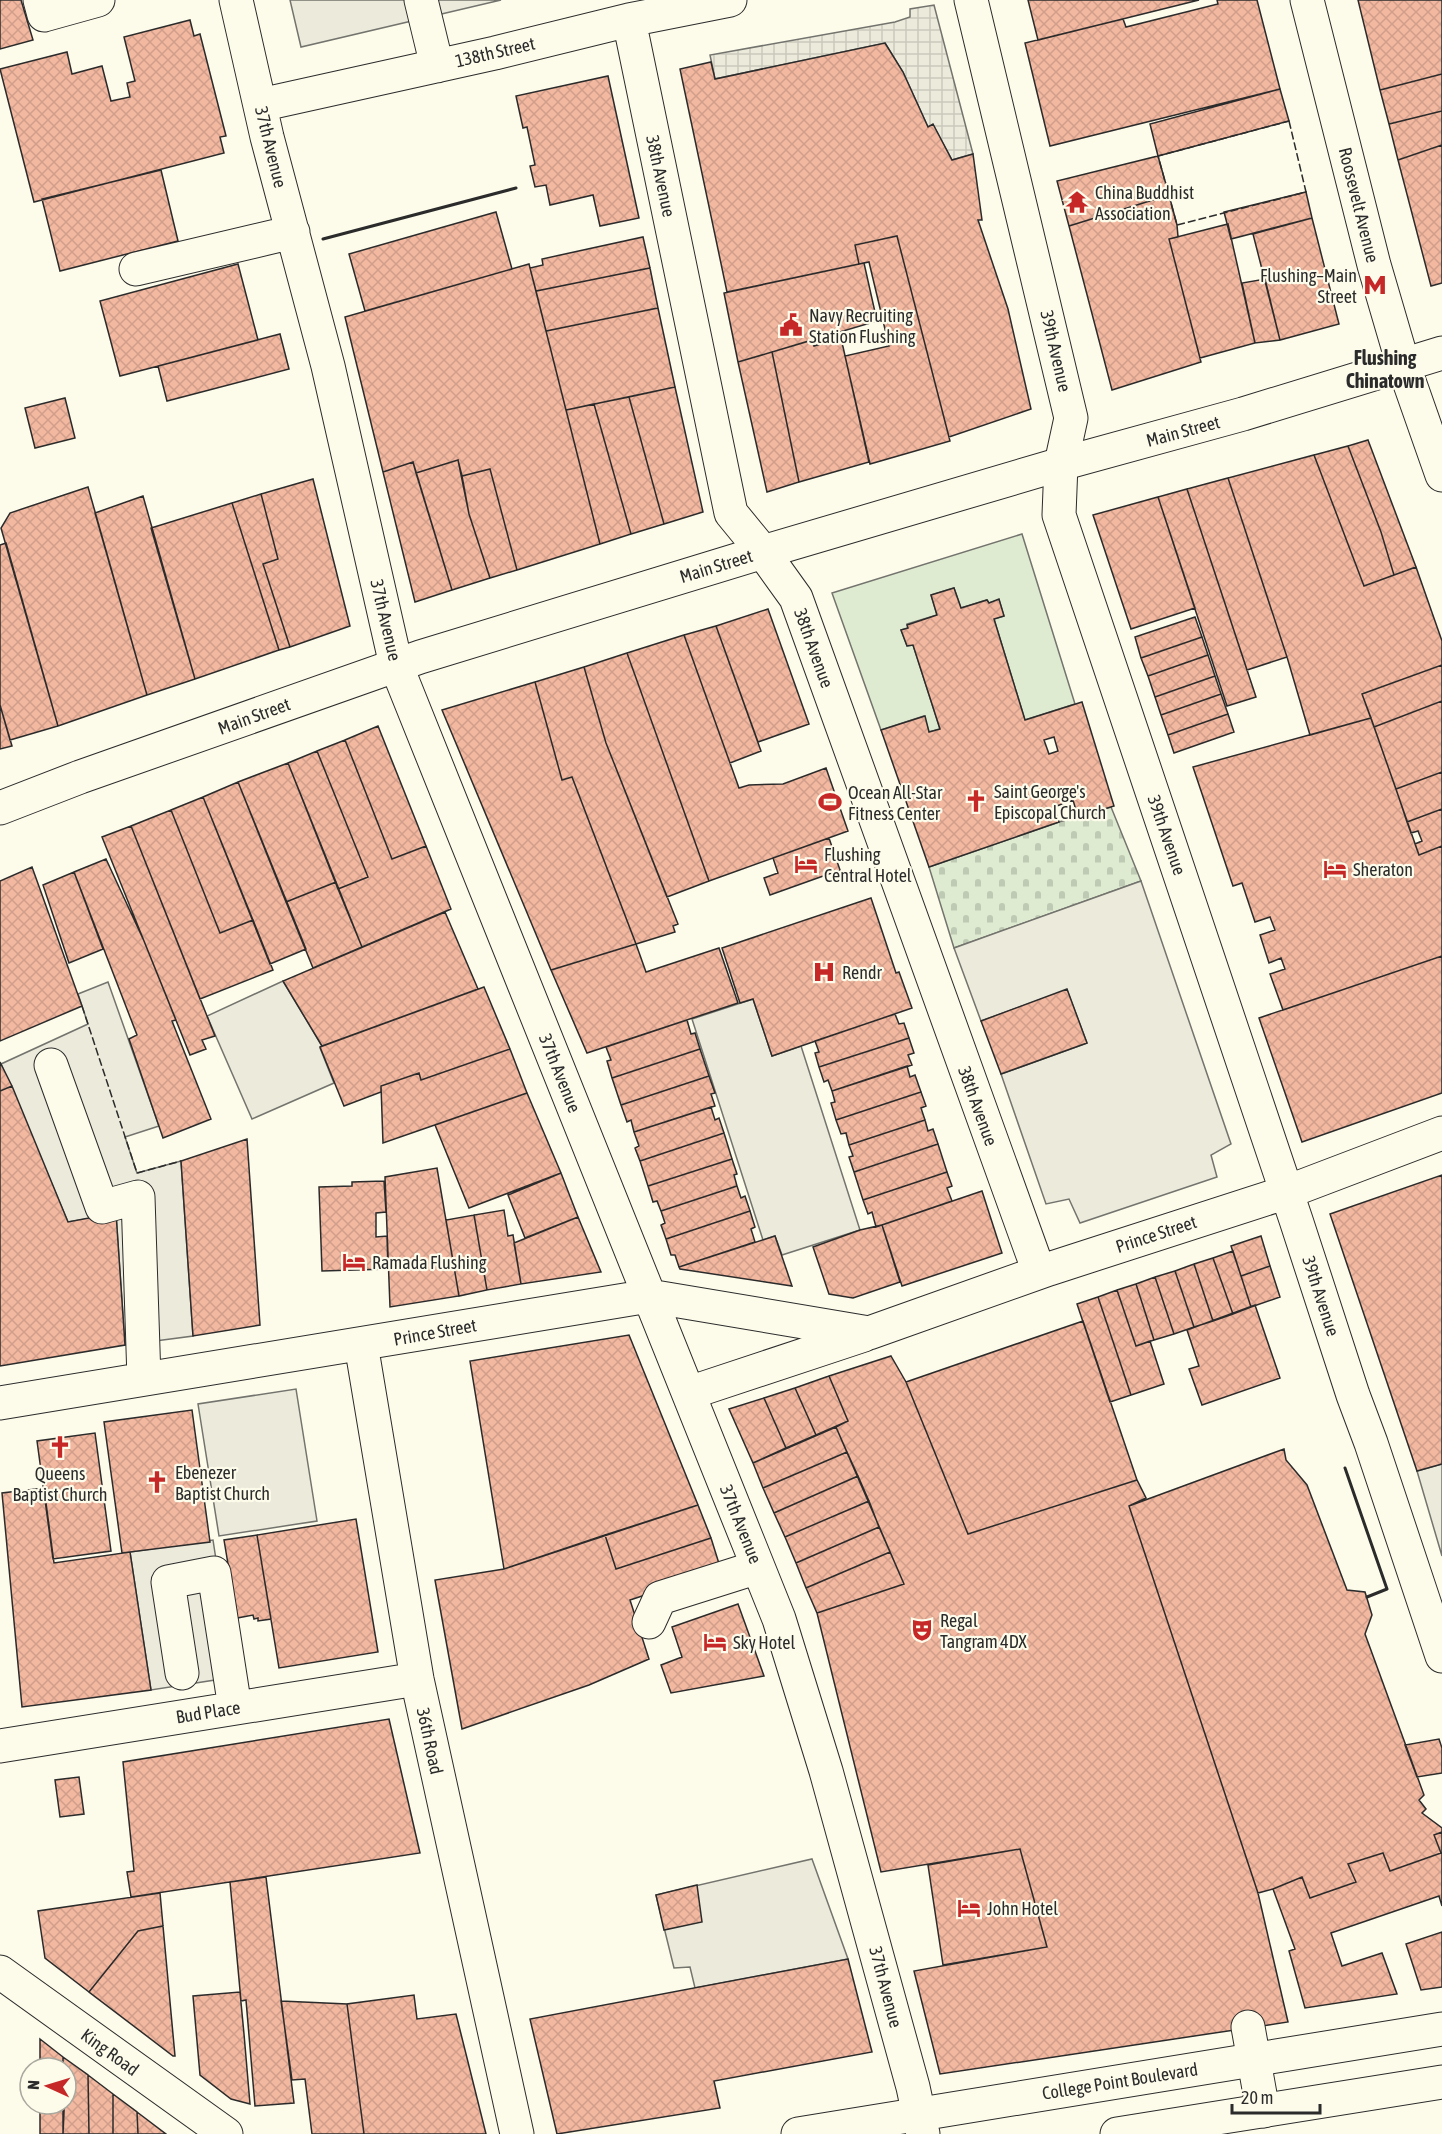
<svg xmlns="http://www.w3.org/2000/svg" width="1442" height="2134" viewBox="0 0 1442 2134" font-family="'Asap Condensed',sans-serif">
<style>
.green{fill:#deebd1;stroke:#74746e;stroke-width:1.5}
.cemetery{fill:url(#cemetery-stones);stroke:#74746e;stroke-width:1.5}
.parking{fill:#eceadb;stroke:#74746e;stroke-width:1.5}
.plaza{fill:url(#plaza-grid);stroke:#74746e;stroke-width:1.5}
.building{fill:url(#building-cross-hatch);stroke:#2b2b2b;stroke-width:1.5;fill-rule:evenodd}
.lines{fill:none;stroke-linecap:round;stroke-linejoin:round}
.minor-casing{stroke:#2b2b2b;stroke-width:35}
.major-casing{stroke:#2b2b2b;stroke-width:35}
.minor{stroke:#fdfbea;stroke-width:33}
.major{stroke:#fdfbea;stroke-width:33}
.fence{stroke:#2b2b2b;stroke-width:1.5;stroke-dasharray:8 3;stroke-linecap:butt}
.wall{stroke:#2b2b2b;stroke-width:3}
.labels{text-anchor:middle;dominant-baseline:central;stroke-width:4.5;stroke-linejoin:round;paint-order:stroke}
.street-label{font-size:18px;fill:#2b2b2b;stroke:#fdfbea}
.poi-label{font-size:18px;fill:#2b2b2b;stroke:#fdfbea;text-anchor:start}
.neighbourhood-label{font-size:20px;font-weight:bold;fill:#2b2b2b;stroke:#fdfbea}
</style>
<defs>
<pattern id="cemetery-stones" width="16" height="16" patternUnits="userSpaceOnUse" patternTransform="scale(1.5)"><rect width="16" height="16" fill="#deebd1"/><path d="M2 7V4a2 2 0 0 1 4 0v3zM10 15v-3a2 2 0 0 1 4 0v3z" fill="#bfcab4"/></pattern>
<pattern id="plaza-grid" width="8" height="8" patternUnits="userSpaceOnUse" patternTransform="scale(1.5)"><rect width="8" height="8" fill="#eceadb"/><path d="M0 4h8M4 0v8" fill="none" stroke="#cbc9bc"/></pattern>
<pattern id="building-cross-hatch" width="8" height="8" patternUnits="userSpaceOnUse" patternTransform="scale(1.5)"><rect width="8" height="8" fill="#f2b8a0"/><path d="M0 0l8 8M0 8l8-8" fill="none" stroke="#d09e8a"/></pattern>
</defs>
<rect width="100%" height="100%" fill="#fdfbea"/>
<!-- green -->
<path class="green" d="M1022,534L1075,704L1025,720L994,619L1004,616L999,600L989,603L987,600L961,608L954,588L931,595L937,615L907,624L908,628L901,630L907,646L913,645L940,729L929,732L924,716L881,730L832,593Z"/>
<!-- cemetery -->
<path class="cemetery" d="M1111,807L1141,881L954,948L929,867L1059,822Z"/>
<!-- parking -->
<path class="parking" d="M290,0H501L301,47Z
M1141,881L1231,1144L1211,1155L1217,1177L1080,1223L1069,1199L1046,1204L1001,1074L1087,1043L1067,990L981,1021L954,948Z
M283,981L322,1046L320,1048L334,1083L252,1119L207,1016Z
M108,982L159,1126L125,1137L137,1173L181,1161L193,1336L125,1345L116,1214L68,1222L1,1064L88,1024L78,994Z
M753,999L772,1056L801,1046L860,1230L782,1255L775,1236L763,1240L692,1019Z
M296,1389L317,1521L219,1536L198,1404Z
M1442,1464V1556L1417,1471Z
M213,1540L234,1677L151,1690L130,1552Z
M812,1859L848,1959L695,1988L690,1967L674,1968L656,1895Z"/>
<!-- plaza -->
<path class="plaza" d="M934,5L973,154L952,160L933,125L928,127L903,72L885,43L715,79L710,55L895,22L910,17V9Z"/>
<!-- building -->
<path class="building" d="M0,0H21L33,40L0,49Z
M1028,0H1199L1038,40Z
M1217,0H1257L1280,89L1050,146L1025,43L1123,19L1126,27L1218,4Z
M1358,0H1442V74L1380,90Z
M190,20L194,36L200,34L226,136L220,137L224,153L34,202L0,69L67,52L72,74L102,66L111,101L130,97L127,83L135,81L124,37Z
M885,43L903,72L928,127L933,124L952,160L973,154L982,220H978L1008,309L1031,409L949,437L897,236L855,245L859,264L727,292L680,69L711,62L715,79Z
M1442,74V111L1389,124L1380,90Z
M608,76L639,218L600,226L593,195L550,205L546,185L535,187L530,166L535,165L527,127L523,128L516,96Z
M1280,89L1289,121L1158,156L1150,124Z
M1442,111V145L1398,160L1389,124Z
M1442,145V283L1431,286L1398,160Z
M1158,156L1169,195L1069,226L1057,181Z
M161,170L178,241L60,271L42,199Z
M1306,192L1312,218L1231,239L1224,212Z
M1169,195L1177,225L1178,237L1169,239L1201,362L1112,390L1069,226Z
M496,212L512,269L365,311L349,254Z
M1312,218L1339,324L1280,340L1253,234Z
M1228,224L1255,343L1200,358L1169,239Z
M897,236L950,441L870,464L845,356L889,346L869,262L859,264L855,245Z
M643,237L650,268L536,291L530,268L543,265L542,259Z
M864,263L877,321L738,362L724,293Z
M238,264L258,340L120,376L100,301Z
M529,264L600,544L517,570L490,469L462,476L458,460L416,473L413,462L383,472L345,317Z
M650,268L658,308L546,331L536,291Z
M1265,279L1280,340L1255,343L1242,283Z
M658,308L675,387L566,410L546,331Z
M280,334L289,369L167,401L158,366Z
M841,338L869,462L799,482L772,352L812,340L814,346Z
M772,352L799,482L767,492L738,362Z
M675,387L703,512L664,524L629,397Z
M629,397L664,524L631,534L594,404Z
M65,398L75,438L35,448L25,408Z
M594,404L631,534L600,544L566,410Z
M1368,440L1416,567L1394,575L1381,532L1348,446Z
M1348,446L1381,532L1394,575L1364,586L1314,455Z
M1314,455L1364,586L1416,567L1442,641V665L1362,694L1371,718L1310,735L1287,657L1228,478Z
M458,460L469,514L490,578L452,590L416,473Z
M413,462L452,590L415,602L383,472Z
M490,469L517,570L490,578L469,514L462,476Z
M1228,478L1287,657L1247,670L1187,489Z
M313,479L350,626L290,647L263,564L278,559L261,494Z
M88,487L147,695L58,726L1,528L10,513Z
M1187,489L1256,697L1227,706L1158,497Z
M261,494L278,559L263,564L290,647L279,650L232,503Z
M143,496L195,679L147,695L95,513Z
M1158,497L1195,608L1131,629L1093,515Z
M232,503L279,650L195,679L151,528Z
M6,543L58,726L10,740L0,705V545Z
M954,588L961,608L987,600L989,603L999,599L1004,616L994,619L1025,720L1082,702L1114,806L1078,817L1073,800L1054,807L1059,822L929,867L881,730L925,716L929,732L940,729L913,645L907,646L901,630L908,628L907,625L937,615L931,595ZM1054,737L1058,751L1049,754L1044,740Z
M768,609L809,724L758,742L716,626Z
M1195,617L1202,637L1141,658L1135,637Z
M716,626L761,751L730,763L684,635Z
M684,635L739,788L749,785L783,784L826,768L848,831L709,881L627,653Z
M1202,637L1208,655L1148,676L1141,658Z
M627,653L709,881L667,897L606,743L584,667Z
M1208,655L1215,676L1155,697L1148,676Z
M1442,665V701L1374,727L1362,694Z
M584,667L606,743L678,924L673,926L675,932L636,944L572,777L562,780L535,682Z
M1215,676L1221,694L1161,715L1155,697Z
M535,682L562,780L572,777L636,944L551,970L442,710Z
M1221,694L1228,714L1168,735L1161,715Z
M1442,701V772L1396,789L1374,727Z
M0,705L12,746L0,749Z
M1228,714L1234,732L1174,753L1168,735Z
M1371,718L1419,855L1442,846V956L1283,1010L1270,974L1285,969L1281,958L1269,963L1260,935L1275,930L1270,917L1255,922L1242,883L1233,886L1193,767Z
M378,726L426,846L392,859L345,740Z
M345,740L392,859L426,846L451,909L362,947L338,889L368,877L317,751Z
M317,751L368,877L338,889L288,763Z
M288,763L336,882L286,902L238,782Z
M1442,772V809L1407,822L1396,789Z
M238,782L306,949L270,964L203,797Z
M203,797L253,920L220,933L171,810Z
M1442,809V846L1419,855L1415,844L1422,841L1418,831L1411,833L1407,822Z
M171,810L220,933L253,920L273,970L200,999L131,826Z
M131,826L215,1036L202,1040L206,1049L190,1055L102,837Z
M829,838L840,870L770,895L764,878L778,873L773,858Z
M106,859L144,941L176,1020L172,1021L211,1119L163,1138L129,1039L137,1035L74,872Z
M32,867L82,1006L0,1041V881Z
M74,872L103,949L69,963L43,885Z
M336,882L362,947L313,968L286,902Z
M871,898L896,973L899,972L912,1008L772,1056L753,999L740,1003L722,948Z
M445,912L478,989L322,1046L283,981Z
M636,944L646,972L719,948L738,1003L587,1053L551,970Z
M1442,956V1093L1302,1142L1259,1018Z
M484,987L510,1049L421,1080L419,1073L381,1086V1092L344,1106L320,1047Z
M1067,989L1087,1043L1001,1074L981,1021Z
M895,1014L899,1024L904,1023L909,1038L819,1067L815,1053L819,1052L815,1041Z
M687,1020L691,1034L695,1033L700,1049L612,1078L607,1061L611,1060L606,1047Z
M909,1038L914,1053L908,1055L912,1065L832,1091L828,1080L824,1082L819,1067Z
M510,1049L527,1093L383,1143L381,1086L419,1073L421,1080Z
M700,1049L709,1076L621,1105L612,1078Z
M0,1062L12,1086L0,1091Z
M907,1066L910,1077L915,1075L921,1092L836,1120L831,1103L835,1102L832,1091Z
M709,1076L715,1093L711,1094L715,1106L634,1132L631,1120L627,1122L621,1105Z
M12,1086L68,1222L116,1213L125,1345L0,1366V1091Z
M921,1092L926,1106L921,1108L925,1120L849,1145L846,1133L841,1134L836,1120Z
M527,1093L561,1173L469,1208L435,1125Z
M711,1107L715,1120L719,1118L724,1133L640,1161L635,1148L639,1146L634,1132Z
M925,1120L928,1131L933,1129L938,1144L854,1172L849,1157L853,1156L849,1145Z
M724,1133L732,1159L648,1186L640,1161Z
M247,1139L260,1325L193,1336L181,1161Z
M938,1144L947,1172L863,1200L854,1172Z
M732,1159L737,1174L734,1175L737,1186L661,1211L657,1201L653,1202L648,1186Z
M437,1168L459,1296L390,1307L385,1177Z
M947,1172L952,1186L947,1188L952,1201L876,1227L872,1212L868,1214L863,1200Z
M561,1173L578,1217L525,1238L508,1195Z
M1442,1175V1464L1417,1471L1330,1214Z
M384,1181L386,1212L376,1213V1237L387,1236L388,1269L322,1271L319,1187L352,1186V1182Z
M737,1186L741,1198L745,1196L750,1211L666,1239L661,1225L665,1223L661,1211Z
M982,1191L1002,1253L902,1286L882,1225Z
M504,1210L508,1236L513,1235L521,1284L487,1290L474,1215Z
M750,1211L755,1227L751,1229L755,1242L679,1267L675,1255H671L666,1239Z
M474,1215L487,1290L459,1296L446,1220Z
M578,1217L601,1272L521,1284L514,1243Z
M882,1225L900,1282L853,1298L829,1294L813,1247L860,1230Z
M775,1236L792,1286L680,1269L679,1267Z
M1261,1236L1270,1266L1241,1276L1231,1246Z
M1233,1251L1251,1307L1233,1314L1213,1258Z
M1213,1258L1233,1314L1213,1321L1194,1264Z
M1194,1264L1213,1321L1194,1327L1175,1271Z
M1270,1266L1280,1297L1251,1307L1241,1276Z
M1175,1271L1194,1327L1174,1334L1155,1277Z
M1155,1277L1174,1334L1154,1340L1136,1284Z
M1136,1284L1154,1340L1136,1346L1117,1290Z
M1117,1290L1136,1346L1150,1341L1164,1384L1131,1395L1098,1297Z
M1098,1297L1131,1395L1110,1402L1077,1304Z
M1255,1305L1280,1378L1202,1405L1189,1369L1199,1366L1187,1330Z
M1083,1321L1137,1480L968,1534L906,1382Z
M629,1335L698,1505L504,1569L470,1361Z
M891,1356L906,1382L968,1534L1137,1480L1146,1498L1129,1506L1258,1893L1288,2022L940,2074L914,1971L1047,1947L1020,1849L881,1872L817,1613L904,1584L836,1427L848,1421L829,1376Z
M829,1376L848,1421L816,1435L795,1388Z
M795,1388L816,1435L786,1448L764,1398Z
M764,1398L786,1448L753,1463L729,1409Z
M192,1410L210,1542L122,1553L104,1422Z
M836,1427L847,1452L763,1488L753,1463Z
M95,1433L111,1551L53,1559L37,1441Z
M1284,1449L1286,1460L1307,1485L1347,1590L1365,1592L1372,1615L1365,1634L1424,1795L1419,1800L1426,1809L1422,1813L1442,1828V1832L1434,1835L1441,1853L1390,1871L1383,1853L1348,1864L1356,1882L1310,1898L1302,1877L1273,1889L1258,1893L1129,1506Z
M847,1452L858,1476L774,1513L763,1488Z
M858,1476L869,1501L785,1537L774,1513Z
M44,1488L54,1563L130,1552L151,1690L22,1707L2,1493Z
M869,1501L879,1527L796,1563L785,1537Z
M698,1505L711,1538L616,1569L605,1535Z
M356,1519L378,1652L279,1668L257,1535Z
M879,1527L890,1552L806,1588L796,1563Z
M257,1535L271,1619L258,1621V1618L254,1619L253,1615L237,1618L224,1540Z
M605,1535L616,1569L711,1538L721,1570L630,1600L649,1659L589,1685L462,1729L435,1580L504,1569Z
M890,1552L904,1584L817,1613L806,1588Z
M738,1604L764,1676L671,1693L661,1665L682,1657L672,1627Z
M389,1719L420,1853L131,1897L127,1872L134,1871L123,1762Z
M1439,1739L1442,1748V1773L1417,1777L1405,1745Z
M79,1777L84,1814L60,1817L55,1780Z
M1442,1832V1906L1439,1896L1331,1933L1342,1966L1382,1953L1397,1994L1305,2008L1289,1951L1295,1949L1273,1889L1302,1877L1310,1898L1356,1882L1348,1864L1383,1853L1390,1871L1441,1853L1434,1835Z
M1020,1849L1047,1947L943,1965L928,1865Z
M266,1877L294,2103L255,2106L246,2000L241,2001L230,1882Z
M697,1885L702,1922L664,1930L656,1895Z
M160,1893L163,1926L138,1931L89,1992L45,1958L38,1911Z
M163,1926L175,2056H173L89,1992L138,1931Z
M1442,1932V1987L1421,1990L1406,1944Z
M848,1959L872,2052L714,2081L720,2108L557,2134L530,2019Z
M240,1992L244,2034L250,2104L231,2099L200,2075L193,1996Z
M414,1995L417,2019L456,2014L486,2134H364L347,2004Z
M281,2001L347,2004L364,2134H312L305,2079L292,2080Z
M40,2039L63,2057V2068H40Z
M63,2057L88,2075L89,2134H63L66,2068H63Z
M88,2075L113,2094V2134H89Z
M113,2094L137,2112L138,2134H113Z
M40,2104H63V2134H40Z
M137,2112L166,2134H138Z"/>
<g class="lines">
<!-- minor casing -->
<g class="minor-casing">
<path id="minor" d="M40,0L44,15L98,0
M236,0L267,137L328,366L396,665L779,1619L826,1771L913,2087L923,2134
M421,0L437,66
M971,0L1071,418L1061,464L1059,515L1296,1220L1353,1395L1371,1443L1442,1656
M1307,0L1374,265L1403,364
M629,20L731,513L763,552L796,598L1039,1272
M260,105L495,53L629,20L730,0
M136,269L293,232
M51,1065L102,1207L138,1197L144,1379
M361,1344L417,1679L517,2134
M689,1393L864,1335
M0,1403L649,1296L869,1333L1049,1269L1287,1192L1442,1133
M649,1622L660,1598L758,1567
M182,1673L168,1582L214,1573L235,1708
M0,1746L417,1679
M0,1972L226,2134
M1248,2027L1263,2111"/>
</g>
<!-- major casing -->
<g class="major-casing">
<path id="major" d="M1403,364L1442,475
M0,808L80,777L420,657L763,552L1061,464L1243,414L1442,353
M798,2134L1442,2029
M1117,2134L1442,2082"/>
</g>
<!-- minor -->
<use href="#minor" class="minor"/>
<!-- major -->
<use href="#major" class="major"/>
<!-- fence -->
<path class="fence" d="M1289,121L1306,192L1177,225L1158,156Z
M82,1006L137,1173L181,1161"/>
<!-- wall -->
<path class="wall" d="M323,239L516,188
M1345,1468L1387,1589L1367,1597"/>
</g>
<!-- icons -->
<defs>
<g id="temple-bare" transform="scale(1.8)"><path d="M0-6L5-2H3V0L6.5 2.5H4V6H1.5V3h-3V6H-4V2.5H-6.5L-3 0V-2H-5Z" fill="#c62828" stroke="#fdfbea" stroke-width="2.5" paint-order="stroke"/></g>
<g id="metro-bare" transform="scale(1.8)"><path d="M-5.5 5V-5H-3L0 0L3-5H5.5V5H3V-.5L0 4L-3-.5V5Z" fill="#c62828" stroke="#fdfbea" stroke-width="2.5" paint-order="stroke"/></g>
<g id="civic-bare" transform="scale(1.8)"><path d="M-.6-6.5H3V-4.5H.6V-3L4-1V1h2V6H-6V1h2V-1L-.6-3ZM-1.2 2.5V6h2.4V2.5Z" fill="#c62828" stroke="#fdfbea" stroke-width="2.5" paint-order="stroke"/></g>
<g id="church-bare" transform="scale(1.8)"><path d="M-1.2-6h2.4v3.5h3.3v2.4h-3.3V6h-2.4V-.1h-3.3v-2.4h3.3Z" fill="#c62828" stroke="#fdfbea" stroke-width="2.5" paint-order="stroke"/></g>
<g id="stadium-bare" transform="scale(1.8)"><path d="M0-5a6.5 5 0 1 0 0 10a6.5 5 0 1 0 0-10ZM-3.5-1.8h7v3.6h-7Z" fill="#c62828" stroke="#fdfbea" stroke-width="2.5" paint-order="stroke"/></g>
<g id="hotel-bare" transform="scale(1.8)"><path d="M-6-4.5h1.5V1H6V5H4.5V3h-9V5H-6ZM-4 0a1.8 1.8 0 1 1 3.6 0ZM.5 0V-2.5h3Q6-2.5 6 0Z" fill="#c62828" stroke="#fdfbea" stroke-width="2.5" paint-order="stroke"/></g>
<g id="hospital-bare" transform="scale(1.8)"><path d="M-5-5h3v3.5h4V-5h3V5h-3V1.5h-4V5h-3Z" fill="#c62828" stroke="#fdfbea" stroke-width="2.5" paint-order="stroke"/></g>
<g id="theatre-bare" transform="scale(1.8)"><path d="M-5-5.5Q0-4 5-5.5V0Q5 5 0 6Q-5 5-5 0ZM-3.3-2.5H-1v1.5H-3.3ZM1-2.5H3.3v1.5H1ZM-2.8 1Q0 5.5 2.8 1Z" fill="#c62828" stroke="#fdfbea" stroke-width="2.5" paint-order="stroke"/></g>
</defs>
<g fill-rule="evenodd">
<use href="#temple-bare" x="1077" y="202"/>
<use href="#metro-bare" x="1375" y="285"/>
<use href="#civic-bare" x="791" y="325"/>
<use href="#church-bare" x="976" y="801"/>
<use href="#stadium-bare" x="830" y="802"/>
<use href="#hotel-bare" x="806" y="864"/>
<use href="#hotel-bare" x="1335" y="869"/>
<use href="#hospital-bare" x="824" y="972"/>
<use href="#hotel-bare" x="354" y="1262"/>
<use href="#church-bare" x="60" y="1447"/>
<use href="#church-bare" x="157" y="1482"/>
<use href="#theatre-bare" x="922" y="1630"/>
<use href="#hotel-bare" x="715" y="1642"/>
<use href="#hotel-bare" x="969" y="1908"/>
</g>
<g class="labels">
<!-- street labels -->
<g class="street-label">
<text transform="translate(495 52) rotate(-13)">138th Street</text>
<text transform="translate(271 147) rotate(76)">37th Avenue</text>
<text transform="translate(661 176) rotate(78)">38th Avenue</text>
<text transform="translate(1359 205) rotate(76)">Roosevelt Avenue</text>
<text transform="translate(1056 351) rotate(77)">39th Avenue</text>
<text transform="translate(1183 431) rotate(-15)">Main Street</text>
<text transform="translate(716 566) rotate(-17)">Main Street</text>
<text transform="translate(386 620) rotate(77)">37th Avenue</text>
<text transform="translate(814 648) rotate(70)">38th Avenue</text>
<text transform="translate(254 716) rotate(-20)">Main Street</text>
<text transform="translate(1167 835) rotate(71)">39th Avenue</text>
<text transform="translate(560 1073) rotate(68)">37th Avenue</text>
<text transform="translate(978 1106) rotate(70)">38th Avenue</text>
<text transform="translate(1156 1234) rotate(-18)">Prince Street</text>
<text transform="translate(1321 1296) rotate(72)">39th Avenue</text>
<text transform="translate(435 1332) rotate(-10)">Prince Street</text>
<text transform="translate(741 1524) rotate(68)">37th Avenue</text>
<text transform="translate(208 1712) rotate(-9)">Bud Place</text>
<text transform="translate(430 1741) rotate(78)">36th Road</text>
<text transform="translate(886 1987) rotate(75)">37th Avenue</text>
<text transform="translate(110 2052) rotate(36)">King Road</text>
<text transform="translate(1120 2081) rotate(-9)">College Point Boulevard</text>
</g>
<!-- poi labels -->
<g class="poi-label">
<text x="1095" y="192">China Buddhist<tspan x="1095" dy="21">Association</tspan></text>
<text x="1357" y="275" text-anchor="end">Flushing–Main<tspan x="1357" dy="21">Street</tspan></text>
<text x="809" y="315">Navy Recruiting<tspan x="809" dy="21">Station Flushing</tspan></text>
<text x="994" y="791">Saint George's<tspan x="994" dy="21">Episcopal Church</tspan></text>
<text x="848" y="792">Ocean All-Star<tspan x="848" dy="21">Fitness Center</tspan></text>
<text x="824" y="854">Flushing<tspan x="824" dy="21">Central Hotel</tspan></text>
<text x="1353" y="869">Sheraton</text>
<text x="842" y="972">Rendr</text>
<text x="372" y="1262">Ramada Flushing</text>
<text x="175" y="1472">Ebenezer<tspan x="175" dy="21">Baptist Church</tspan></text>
<text x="60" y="1473" text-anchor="middle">Queens<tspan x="60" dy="21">Baptist Church</tspan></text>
<text x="940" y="1620">Regal<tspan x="940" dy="21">Tangram 4DX</tspan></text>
<text x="733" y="1642">Sky Hotel</text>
<text x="987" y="1908">John Hotel</text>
</g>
<!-- neighbourhood labels -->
<g class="neighbourhood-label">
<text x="1385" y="357">Flushing<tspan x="1385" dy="23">Chinatown</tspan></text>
</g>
</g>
<!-- north arrow -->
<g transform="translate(48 2086) rotate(274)"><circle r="28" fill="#fdfbea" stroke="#a9a89e" stroke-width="1.5"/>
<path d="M0-4.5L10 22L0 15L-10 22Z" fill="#c62828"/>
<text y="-9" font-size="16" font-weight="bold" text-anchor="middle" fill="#2b2b2b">N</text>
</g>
<!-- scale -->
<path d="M1232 2104v9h88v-9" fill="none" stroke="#2b2b2b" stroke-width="3"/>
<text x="1241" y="2104" font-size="18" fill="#2b2b2b" stroke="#fdfbea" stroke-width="4.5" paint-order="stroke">20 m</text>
</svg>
